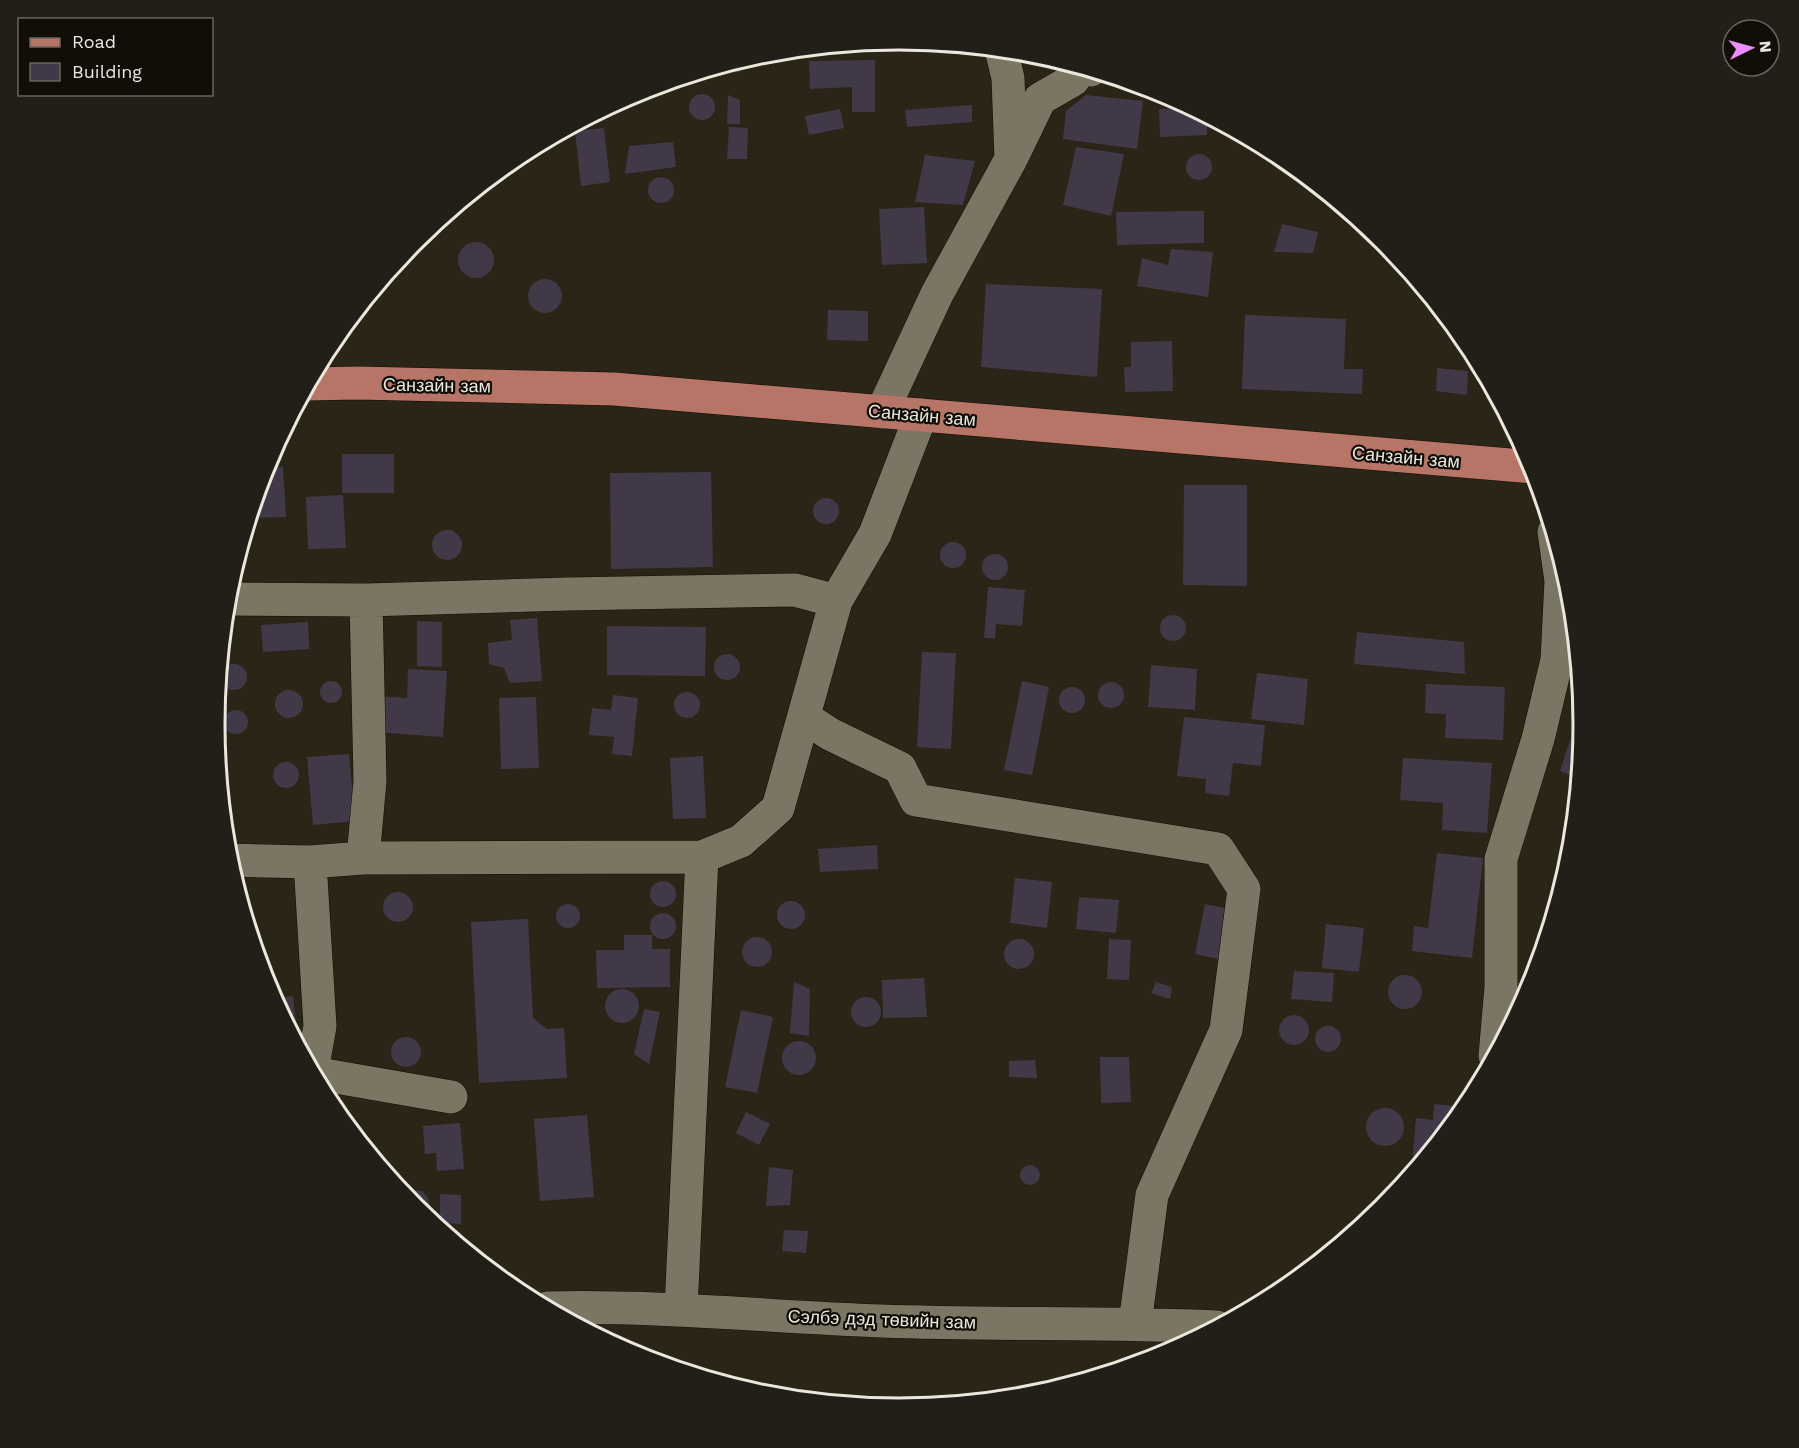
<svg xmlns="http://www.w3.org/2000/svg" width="1799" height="1448" viewBox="0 0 1799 1448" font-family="'Work Sans',sans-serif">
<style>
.building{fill:#413948}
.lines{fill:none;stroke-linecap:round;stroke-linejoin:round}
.minor-casing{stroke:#130e02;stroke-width:34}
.major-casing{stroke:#130e02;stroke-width:34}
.minor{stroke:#7b7664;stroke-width:33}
.major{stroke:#b67567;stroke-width:33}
.labels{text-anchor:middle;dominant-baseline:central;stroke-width:4.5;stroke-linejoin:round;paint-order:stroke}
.street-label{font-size:18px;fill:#eae7dd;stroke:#110e08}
.rim{fill:none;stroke:#eae7dd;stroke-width:3}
</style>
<rect width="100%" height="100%" fill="#2a2516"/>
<!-- building -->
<path class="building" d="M740,60V72L713,73L712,68Z
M875,60V112H852V87L810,89L809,61Z
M689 107a13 13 0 1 1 26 0a13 13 0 1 1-26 0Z
M728,95L740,100V124H727Z
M1086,95L1143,101L1137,149L1063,139L1066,111Z
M972,105V122L907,127L905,110Z
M1193,108L1207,115V135L1160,137L1159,109Z
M840,109L844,128L809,135L805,116Z
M729,127L748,128L747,159H727Z
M604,128L610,182L581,186L575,131Z
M673,142L676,167L625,174L629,146Z
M1076,147L1124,154L1111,216L1063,205Z
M1186 167a13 13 0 1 1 26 0a13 13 0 1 1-26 0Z
M925,155L975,161L963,205L915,202Z
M648 190a13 13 0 1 1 26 0a13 13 0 1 1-26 0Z
M924,207L927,263L882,265L879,209Z
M1204,211V243L1117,245L1116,212Z
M1282,224L1318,232L1313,253L1274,252Z
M458 260a18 18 0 1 1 36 0a18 18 0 1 1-36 0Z
M1171,249L1213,252L1208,297L1137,286L1142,258L1168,265Z
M528 296a17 17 0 1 1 34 0a17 17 0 1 1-34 0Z
M986,284L1102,289L1097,377L981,367Z
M828,310L868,311V341L827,340Z
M1245,315L1346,319L1344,369H1363L1362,394L1242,389Z
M1172,341L1173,391L1125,392L1124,367H1131V342Z
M1437,368L1468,371L1467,395L1436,391Z
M342,454H394V493H342Z
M283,467L286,517L249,518L265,468Z
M711,472L713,567L611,569L610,473Z
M1184,485H1247V586L1183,585Z
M343,495L346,548L308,549L306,497Z
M813 511a13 13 0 1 1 26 0a13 13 0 1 1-26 0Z
M432 545a15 15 0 1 1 30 0a15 15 0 1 1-30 0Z
M940 555a13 13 0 1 1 26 0a13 13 0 1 1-26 0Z
M982 567a13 13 0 1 1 26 0a13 13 0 1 1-26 0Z
M988,587L1025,590L1022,626L996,624L995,638H984Z
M1160 628a13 13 0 1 1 26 0a13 13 0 1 1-26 0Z
M537,618L542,681L510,683L504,668L489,664L488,643L512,640L510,620Z
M417,621L442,622V667L417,666Z
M308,622L309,649L263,652L261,625Z
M607,626L706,627L705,676L607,675Z
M1357,632L1464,642L1465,674L1354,664Z
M922,652L956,653L951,749L917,747Z
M714 667a13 13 0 1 1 26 0a13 13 0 1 1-26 0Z
M221 677a13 13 0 1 1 26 0a13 13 0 1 1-26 0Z
M1151,665L1197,669L1195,710L1148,707Z
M408,669L447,671L443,737L375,732L378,696L407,698Z
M1257,673L1308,679L1304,725L1251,719Z
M320 692a11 11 0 1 1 22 0a11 11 0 1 1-22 0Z
M1022,681L1049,687L1032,775L1004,770Z
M1098 695a13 13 0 1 1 26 0a13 13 0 1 1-26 0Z
M1426,684L1505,687L1503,740L1445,738L1446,714L1425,713Z
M1059 700a13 13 0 1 1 26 0a13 13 0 1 1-26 0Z
M275 704a14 14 0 1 1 28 0a14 14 0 1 1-28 0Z
M674 705a13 13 0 1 1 26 0a13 13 0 1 1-26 0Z
M613,695L638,698L632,756L612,754L614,737L589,735L592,708L611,710Z
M536,697L539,768L501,769L499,698Z
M224 722a12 12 0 1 1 24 0a12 12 0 1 1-24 0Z
M1184,717L1265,725L1261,766L1233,763L1229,796L1205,793L1206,779L1177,776Z
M1570,740L1583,744L1579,778L1560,771Z
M349,754L355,821L313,825L307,757Z
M703,756L706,818L673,819L670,758Z
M1403,758L1492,763L1487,833L1442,830L1443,803L1400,800Z
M273 775a13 13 0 1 1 26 0a13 13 0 1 1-26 0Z
M877,845L878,869L820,872L818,849Z
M1437,853L1483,858L1472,958L1412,951L1414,926L1428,928Z
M1015,878L1052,882L1047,928L1010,923Z
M650 894a13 13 0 1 1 26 0a13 13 0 1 1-26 0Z
M383 907a15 15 0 1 1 30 0a15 15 0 1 1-30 0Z
M1079,897L1119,900L1116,933L1076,929Z
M777 915a14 14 0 1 1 28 0a14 14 0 1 1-28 0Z
M556 916a12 12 0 1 1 24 0a12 12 0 1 1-24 0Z
M1205,904L1233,910L1223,960L1195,954Z
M650 926a13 13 0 1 1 26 0a13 13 0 1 1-26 0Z
M528,919L533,1018L547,1029L564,1028L567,1078L479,1083L471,922Z
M1326,924L1364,928L1359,972L1322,968Z
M624,935H652V949H670V987L597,988L596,950H624Z
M742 952a15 15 0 1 1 30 0a15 15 0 1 1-30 0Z
M1109,939L1131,940L1129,980L1107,979Z
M1004 954a15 15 0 1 1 30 0a15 15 0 1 1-30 0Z
M1294,971L1334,973L1332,1002L1291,999Z
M1388 992a17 17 0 1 1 34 0a17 17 0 1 1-34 0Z
M924,978L927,1017L883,1018L882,980Z
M794,982L810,989L809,1036L790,1033Z
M1156,982L1172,987L1170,999L1151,993Z
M605 1006a17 17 0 1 1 34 0a17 17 0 1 1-34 0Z
M293,996L298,1041H296L273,998Z
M851 1012a15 15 0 1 1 30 0a15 15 0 1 1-30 0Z
M644,1009L660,1012L649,1064L634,1054Z
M741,1010L773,1017L757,1093L725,1087Z
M1279 1030a15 15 0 1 1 30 0a15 15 0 1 1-30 0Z
M1315 1039a13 13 0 1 1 26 0a13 13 0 1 1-26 0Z
M391 1052a15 15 0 1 1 30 0a15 15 0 1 1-30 0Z
M782 1058a17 17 0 1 1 34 0a17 17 0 1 1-34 0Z
M1100,1057H1129L1131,1102L1101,1103Z
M1035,1060L1037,1078L1009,1077V1061Z
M1434,1104L1454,1106L1452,1125L1411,1175L1416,1118L1433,1120Z
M1366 1127a19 19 0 1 1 38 0a19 19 0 1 1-38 0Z
M746,1112L770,1124L759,1145L736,1133Z
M587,1115L594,1197L540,1201L534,1119Z
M460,1123L464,1169L437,1171L436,1153L425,1154L423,1126Z
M1020 1175a10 10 0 1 1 20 0a10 10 0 1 1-20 0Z
M769,1167L793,1170L790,1205L766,1206Z
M412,1190L422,1191L428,1198L430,1208L425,1217L404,1195Z
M440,1194L461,1195V1224L440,1223Z
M784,1230L808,1231L806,1253L782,1251Z"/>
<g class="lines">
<!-- minor casing -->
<g class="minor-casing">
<path id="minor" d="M1013,155L1040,99L1073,80L1081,68L1091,70
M882,412L937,294L1011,159L1008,78L1001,49
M227,599L366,600L567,594L795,590L836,601L875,534L921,415
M804,717L830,734L900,768L916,800L1218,849L1244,889L1226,1030L1152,1195L1135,1324
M363,858L370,781L366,600
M228,860L310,862L363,858L702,857L741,841L778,808L836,601
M310,862L320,1026L312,1071
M1495,1056L1501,987V859L1538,739L1557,660L1561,581L1554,532
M313,1073L451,1097
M547,1308C658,1305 770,1317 882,1321C993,1325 1105,1322 1217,1327
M681,1310L702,857"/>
</g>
<!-- major casing -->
<g class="major-casing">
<path id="major" d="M308,384L358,383L614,389L1534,467"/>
</g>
<!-- minor -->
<use href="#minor" class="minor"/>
<!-- major -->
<use href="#major" class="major"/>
</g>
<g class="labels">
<!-- street labels -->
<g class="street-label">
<text transform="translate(437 385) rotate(1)">Санзайн зам</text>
<text transform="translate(922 415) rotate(5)">Санзайн зам</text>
<text transform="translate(1406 457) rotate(5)">Санзайн зам</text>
<text transform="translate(882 1319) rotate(2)">Сэлбэ дэд төвийн зам</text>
</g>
</g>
<!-- crop -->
<path d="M0 0H1799V1448H0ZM225 724a674 674 0 1 1 1348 0a674 674 0 1 1-1348 0Z" fill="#221f19" fill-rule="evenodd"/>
<path class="rim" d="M225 724a674 674 0 1 1 1348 0a674 674 0 1 1-1348 0Z"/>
<!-- legend -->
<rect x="18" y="18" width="195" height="78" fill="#110e08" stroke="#68655d" stroke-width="1.5"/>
<rect x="30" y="38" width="30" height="9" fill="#b67567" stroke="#68655d" stroke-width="1.5"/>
<text x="72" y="48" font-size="18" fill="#eae7dd">Road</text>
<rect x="30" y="63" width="30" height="18" fill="#413948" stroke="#68655d" stroke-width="1.5"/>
<text x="72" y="78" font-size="18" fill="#eae7dd">Building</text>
<!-- north arrow -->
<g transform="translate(1751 48) rotate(85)"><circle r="28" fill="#110e08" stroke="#68655d" stroke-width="1.5"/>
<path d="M0-4.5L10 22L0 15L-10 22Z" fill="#eb8dfb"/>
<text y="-9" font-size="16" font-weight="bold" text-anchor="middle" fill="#eae7dd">N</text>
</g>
</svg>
